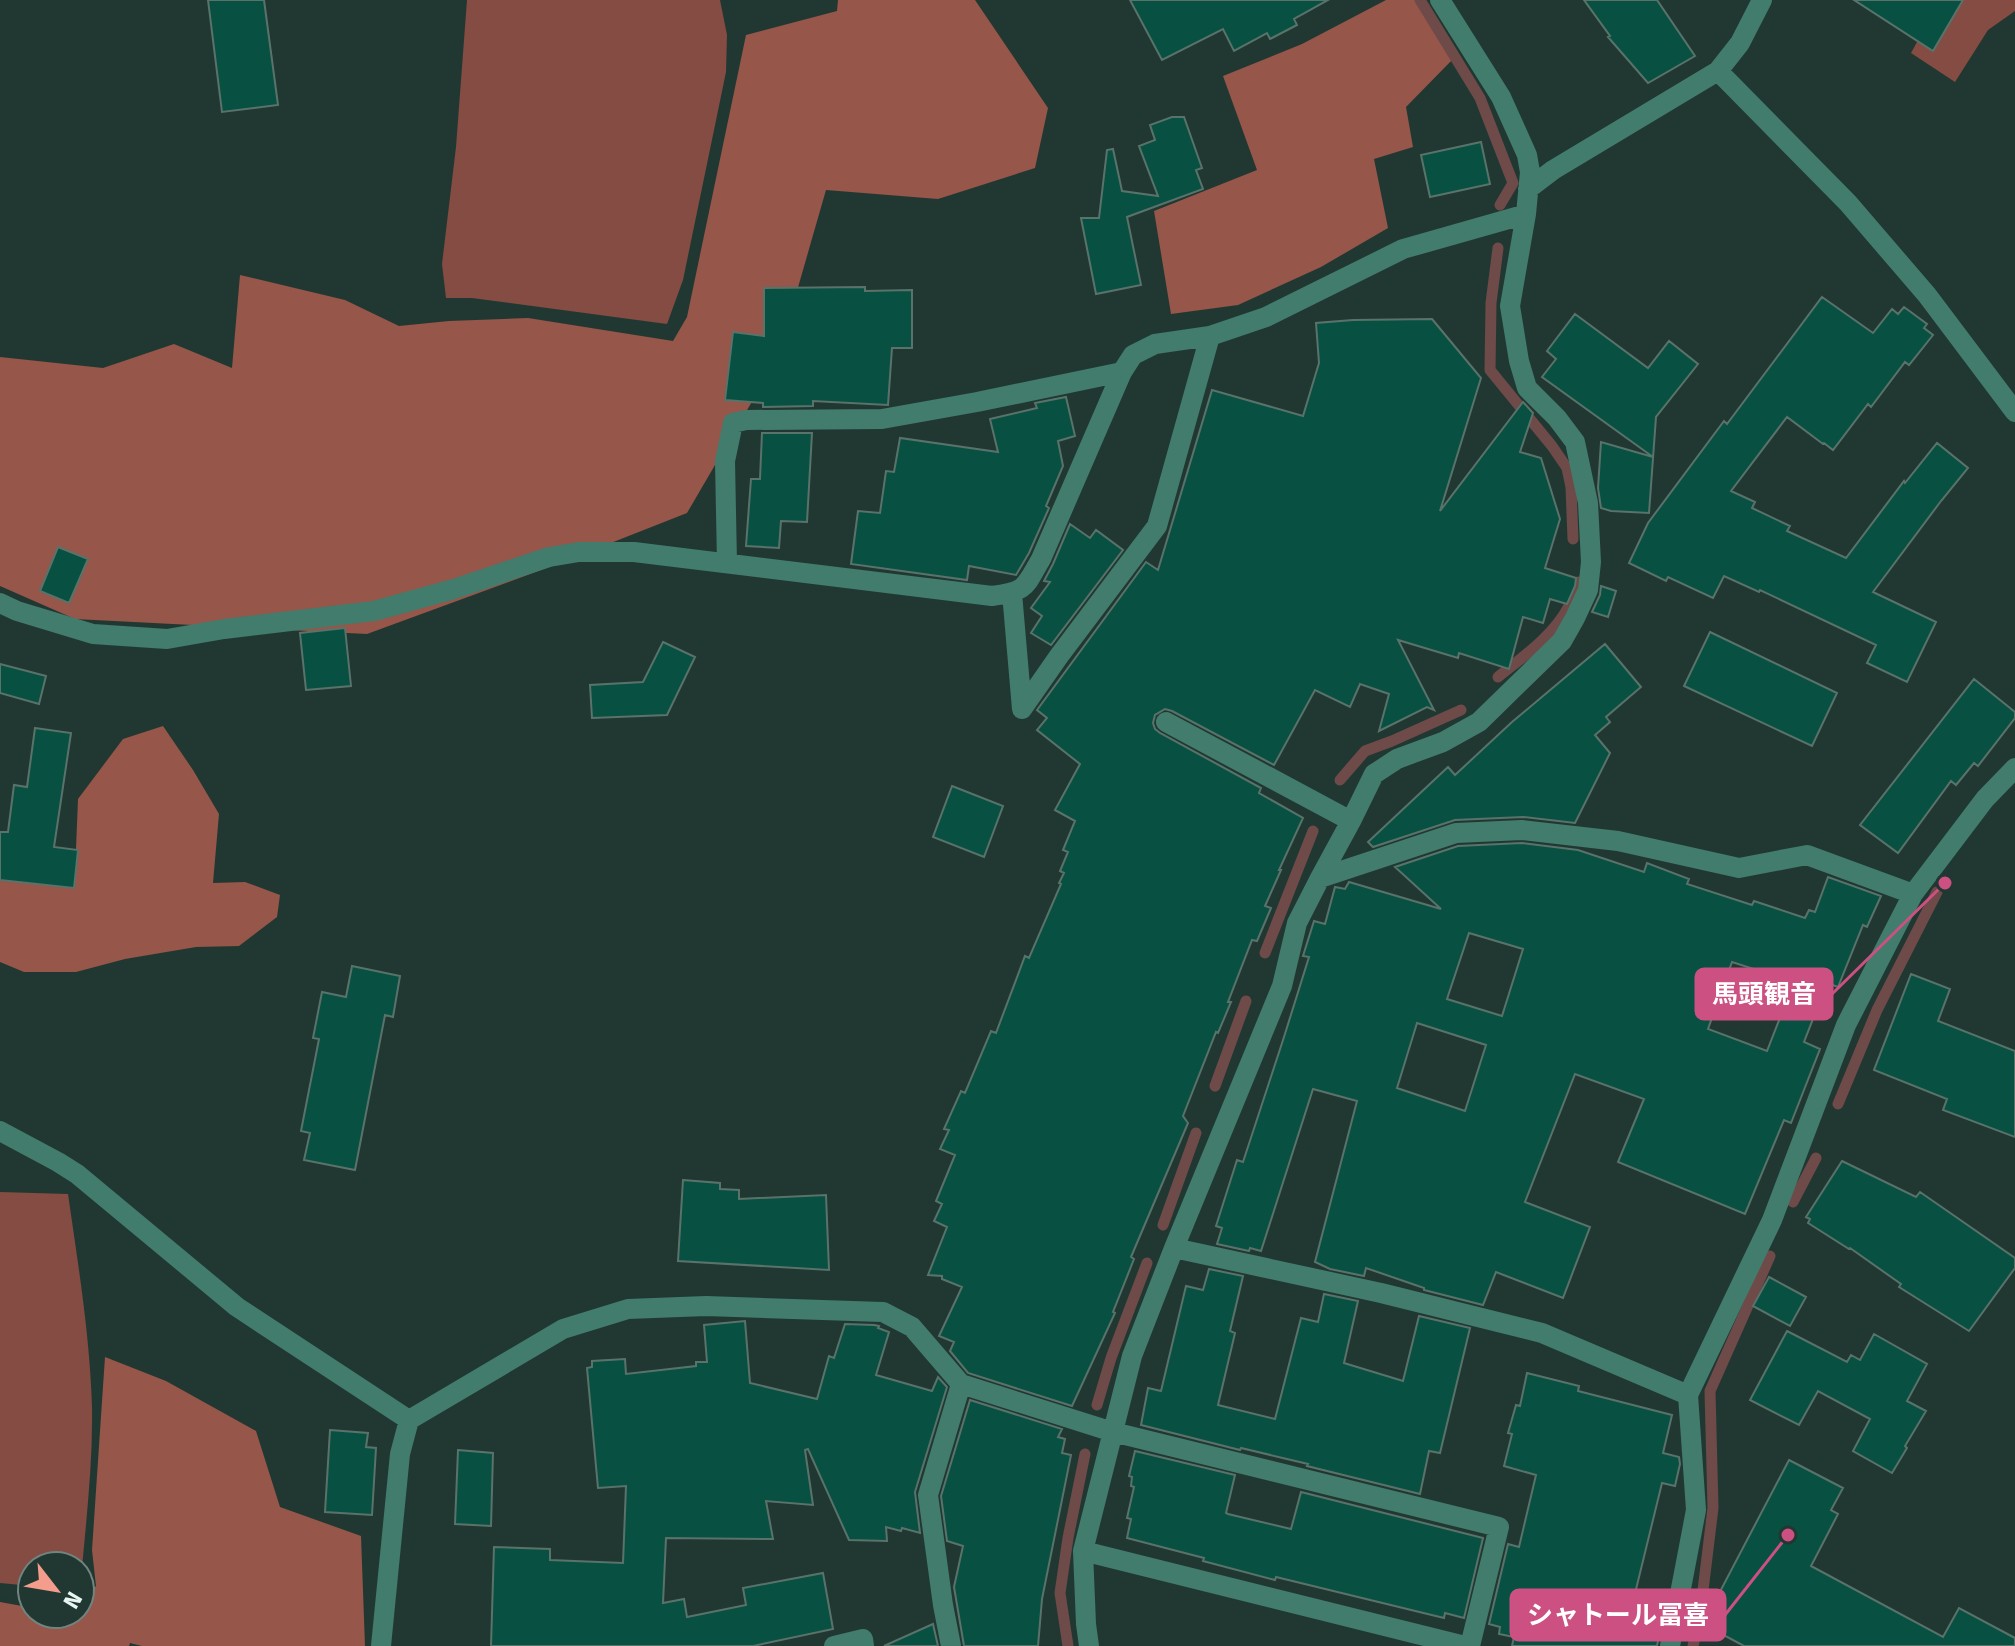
<svg xmlns="http://www.w3.org/2000/svg" width="2015" height="1646" viewBox="0 0 2015 1646" font-family="'Fira Sans','Noto Sans JP',sans-serif">
<style>
.green{fill:#844c42}
.forest{fill:#96564a}
.lines{fill:none;stroke-linecap:round;stroke-linejoin:round}
.stream{stroke:#6e4a49;stroke-width:11}
.building{fill:#085142;stroke:#59726a;stroke-width:2;fill-rule:evenodd}
.minor{stroke:#427c6d;stroke-width:20}
.leader{fill:none;stroke:#cc5081;stroke-width:3}
.callout-dot{fill:#cc5081;stroke:#213832;stroke-width:3}
.callout{fill:#cc5081;stroke:#cc5081;stroke-width:3}
.callout-label{font-size:26px;text-anchor:middle;font-weight:bold;fill:#fff}
</style>
<rect width="100%" height="100%" fill="#213832"/>
<!-- green -->
<path class="green" d="M467,0H720L727,35L726,72L683,280L667,324L472,298H446L442,264L456,147Z
M1940,0H2015V11L1988,30L1955,82L1911,53Z
M0,1192L68,1194C78,1264 90,1336 92,1407C93,1464 86,1522 81,1579L80,1566H32V1586L0,1583Z"/>
<!-- forest -->
<path class="forest" d="M838,0H975L1048,108L1035,168L938,199L826,190L778,357L687,513L560,563L367,634L75,619L0,586V357L103,368L174,344L232,368L240,275L345,300L399,326L449,321L528,318L673,341L687,317L746,35L837,11Z
M1386,0H1417L1453,59L1406,107L1413,147L1374,159L1388,228L1321,267L1238,305L1171,314L1154,211L1257,170L1223,76L1302,44Z
M163,726L193,770L219,814L213,883L245,882L280,895L277,917L239,946L196,947L125,959L76,972H24L0,962V856L30,865L76,849L78,799L123,739Z
M105,1357L166,1381L256,1431L280,1507L361,1536L365,1646H142L130,1643L129,1646H0V1602L22,1606L32,1604V1614H80V1602L96,1586L92,1550Z"/>
<g class="lines">
<!-- stream -->
<path class="stream" d="M1420,0L1480,98L1513,183L1500,205
M1498,248L1491,303L1490,370L1552,446L1567,468L1571,487L1573,539
M1498,677C1524,656 1553,636 1569,606C1573,599 1575,590 1578,582
M1340,780L1365,751L1392,741L1461,710
M1265,953L1313,831
M1215,1086L1246,1001
M1838,1104L1877,1010L1937,892
M1793,1202L1816,1158
M1163,1225L1196,1133
M1097,1405L1111,1358L1147,1263
M1068,1646L1060,1593L1068,1538L1085,1454
M1693,1646L1700,1615L1713,1508L1710,1391L1770,1256"/>
</g>
<!-- building -->
<path class="building" d="M208,0H264L278,105L222,112Z
M1130,0H1328L1294,19L1297,25L1270,39L1267,33L1234,51L1223,29L1162,60Z
M1584,0H1657L1695,56L1648,83L1608,37L1610,36Z
M1854,0H1963L1933,51Z
M1172,117H1184L1202,168L1196,170L1203,189L1127,217L1141,285L1096,294L1081,218H1099L1107,150L1113,149L1122,191L1158,196L1139,146L1155,140L1150,125Z
M1481,142L1490,184L1430,197L1421,155Z
M865,287V291L912,290V348H892L888,405L813,401V406L763,407V403L725,400L733,332L764,336V288Z
M1822,297L1873,333L1892,309L1898,314L1904,307L1927,324L1924,328L1933,335L1909,365L1905,362L1871,407L1868,404L1833,450L1824,443L1823,444L1787,417L1731,491L1755,502L1752,508L1790,526L1787,531L1846,558L1904,481L1905,483L1937,443L1968,468L1941,501L1873,592L1936,622L1907,682L1867,663L1876,645L1760,590L1759,592L1724,576L1713,598L1668,577L1666,581L1629,563L1648,523L1724,421L1727,424Z
M1575,314L1648,368L1669,341L1698,364L1656,417L1649,513L1611,511L1601,508L1598,488L1601,442L1653,457L1542,377L1556,359L1547,351Z
M1432,319L1481,378L1440,511L1523,402L1533,413L1520,452L1541,458L1560,519L1545,568L1576,578L1575,586L1567,604L1550,599L1543,623L1523,617L1509,669L1459,653L1458,658L1398,640L1434,710L1427,707L1379,731L1389,694L1360,684L1350,707L1315,690L1274,765L1172,711L1165,709L1155,715L1153,723L1155,729L1160,733L1261,788L1259,793L1303,818L1279,870H1281L1265,906L1271,908L1257,941L1252,940L1228,1002H1231L1218,1033L1216,1032L1183,1116L1188,1123L1131,1257L1134,1259L1113,1312L1115,1313L1072,1406L968,1373L950,1351L954,1342L939,1336L962,1287L942,1279V1276L928,1275L947,1227L934,1221L942,1204L936,1201L955,1155L940,1149L949,1130L944,1129L961,1091L965,1093L991,1031L996,1033L1025,956L1029,958L1061,884L1059,883L1064,873L1060,871L1068,852L1063,850L1075,821L1055,810L1080,764L1037,730L1047,718L1037,710L1146,562L1158,570L1212,390L1303,416L1319,363L1316,323L1353,320Z
M1066,397L1075,436L1058,441L1063,466L1046,506L1049,508L1029,553L1016,575L969,566L967,580L851,564L858,511L880,513L886,471L894,472L900,438L998,452L990,419L1037,408L1035,403Z
M762,433H812L807,522L781,521L779,548L746,546L751,479H760Z
M1070,524L1090,538L1096,530L1123,550L1051,645L1031,633L1042,616L1031,608L1050,582L1044,581L1053,564Z
M58,547L88,559L69,603L40,591Z
M1601,586L1616,591L1608,617L1592,612L1600,595Z
M345,628L351,686L306,690L300,633Z
M1710,632L1837,693L1812,746L1684,686Z
M663,642L695,657L667,715L592,718L590,685L643,682Z
M1605,644L1641,687L1606,717L1610,722L1595,735L1610,753L1575,823L1523,817L1455,820L1373,847L1368,842L1448,767L1455,775L1512,722Z
M0,664L46,676L39,704L0,693Z
M1974,679L2015,712V718L1978,766L1974,763L1956,785L1951,781L1898,853L1860,825Z
M35,728L71,733L54,847L78,850L74,888L0,880V832H8L14,785L27,787Z
M952,786L1003,806L984,857L933,837Z
M1522,843L1578,850L1644,872L1647,863L1689,879L1687,884L1752,905L1754,901L1805,918L1809,910L1815,912L1828,877L1881,896L1867,927L1863,925L1838,987L1827,983L1804,1042L1820,1049L1791,1123L1784,1120L1745,1214L1618,1162L1644,1099L1575,1074L1525,1202L1590,1227L1563,1298L1496,1272L1483,1305L1424,1290V1288L1366,1268L1364,1276L1330,1269L1315,1262L1357,1101L1313,1089L1261,1251L1250,1248L1249,1251L1217,1244L1222,1228L1216,1226L1237,1160L1243,1162L1284,1037L1309,957L1303,956L1314,921L1325,924L1335,887L1345,889L1349,882L1441,909L1395,867L1458,846ZM1469,933L1523,949L1502,1016L1447,999ZM1732,962L1794,982L1767,1051L1708,1029ZM1417,1023L1486,1045L1465,1111L1397,1088Z
M352,966L400,976L393,1017L385,1015L355,1170L304,1160L310,1133L301,1131L319,1039L313,1038L322,992L346,997Z
M1911,974L1950,989L1938,1021L2015,1051V1137L1943,1110L1947,1099L1874,1070Z
M1842,1161L1916,1197L1920,1192L2015,1258V1268L1969,1331L1899,1287L1901,1284L1850,1248L1849,1249L1808,1223L1810,1219L1806,1217Z
M683,1180L720,1183V1189L739,1190V1199L826,1195L829,1270L678,1261Z
M1209,1269L1243,1276L1230,1331L1235,1333L1218,1405L1275,1419L1301,1318L1318,1322L1324,1294L1358,1301L1344,1363L1403,1381L1419,1316L1470,1328L1440,1453L1429,1451L1420,1494L1307,1466L1308,1464L1241,1448L1240,1450L1141,1425L1148,1388L1161,1391L1186,1286L1203,1290Z
M1769,1277L1806,1297L1790,1326L1753,1306Z
M745,1321L750,1383L817,1399L829,1356L834,1358L845,1324L874,1325L879,1326L878,1328L889,1332L876,1375L932,1391L938,1377L947,1387L915,1492L920,1533L902,1528L901,1531L886,1527L887,1541L849,1540L808,1449L805,1450L813,1505L766,1501L773,1539L666,1538L663,1603L684,1599L687,1617L746,1605L743,1588L823,1573L833,1629L753,1646H491L494,1547L550,1549V1560L623,1563L626,1486L598,1488L587,1368L592,1367V1361L625,1359L626,1374L696,1366V1362H707L704,1325Z
M1787,1331L1847,1362L1851,1355L1860,1360L1874,1334L1927,1364L1907,1401L1926,1411L1905,1446L1907,1448L1892,1473L1853,1451L1870,1419L1818,1391L1799,1425L1750,1400Z
M1527,1373L1579,1386L1578,1391L1672,1415L1663,1453L1679,1457L1680,1464L1675,1486L1662,1483L1629,1618L1661,1626L1657,1646H1512L1514,1637L1499,1634L1500,1627L1489,1624L1508,1544L1519,1547L1536,1475L1504,1466L1512,1434L1508,1433L1516,1405L1520,1406Z
M970,1400L1062,1429L1058,1437L1065,1439L1062,1453L1071,1455L1042,1599L1038,1646H964L954,1587L963,1546L947,1541L941,1496Z
M330,1430L368,1433L366,1447L376,1448L372,1515L325,1512Z
M458,1450L493,1453L491,1526L455,1524Z
M1135,1451L1235,1475L1226,1513L1228,1514L1291,1529L1301,1492L1483,1538L1464,1618L1445,1613L1444,1618L1276,1577L1275,1580L1203,1561L1204,1558L1127,1538L1131,1519L1127,1518L1134,1487L1131,1486L1132,1477L1129,1476Z
M1789,1460L1843,1488L1831,1510L1838,1514L1811,1566L1943,1637L1959,1608L2015,1638V1646H1744L1703,1624Z
M933,1624L938,1646H884Z"/>
<g class="lines">
<!-- minor -->
<path class="minor" d="M1718,71L1848,203L1927,295L2015,412
M1528,189L1553,170L1718,71L1740,43L1762,0
M727,563L725,461L733,423L746,420L882,419L977,402L1122,372
M1012,593L1022,709L1059,656L1157,526L1210,336
M0,603L17,611L93,634L167,639L224,629L374,611L454,589L549,557L579,552H634L992,596C1027,591 1024,588 1041,559L1122,372L1133,355L1155,344L1210,336L1266,317L1403,249L1526,214
M1166,722L1351,821
M1320,878L1456,833L1522,830L1618,841L1739,868L1807,855L1913,894
M0,1131L58,1162L77,1174L237,1307L409,1420
M1174,1248L1381,1293L1542,1333L1688,1395
M1083,1551L1465,1646
M381,1646L400,1454L409,1420L563,1329L628,1309L706,1306L883,1312L912,1327L961,1384L1113,1432L1499,1527L1470,1646
M834,1646L863,1639L864,1646
M951,1646L943,1605L928,1495L961,1384
M1089,1646L1086,1624L1083,1551L1132,1356L1174,1248L1282,986L1297,923L1320,878L1351,821L1374,774L1397,759L1443,742L1479,722L1562,641L1575,618L1588,590L1591,562L1588,503L1575,442L1557,418L1527,388L1519,361L1510,306L1526,214L1530,172L1527,155L1501,97L1440,0
M1670,1646L1696,1510L1688,1395L1772,1220L1846,1025L1913,894L1985,799L2015,768"/>
</g>
<!-- callouts -->
<path class="leader" d="M1945 883L1832 994M1788 1535L1725 1615"/>
<g class="callout-dot">
<circle cx="1945" cy="883" r="8"/>
<circle cx="1788" cy="1535" r="8"/>
</g>
<g class="callout">
<rect x="1696" y="969" width="136" height="50" rx="8"/>
<rect x="1511" y="1590" width="214" height="50" rx="8"/>
</g>
<g class="callout-label">
<text x="1764" y="1003">馬頭観音</text>
<text x="1618" y="1624">シャトール冨喜</text>
</g>
<!-- north arrow -->
<g transform="translate(56 1590) rotate(121)"><circle r="38" fill="#213832" stroke="#71847f" stroke-width="2"/>
<path d="M0-6L14 30L0 20L-14 30Z" fill="#f49d8c"/>
<text y="-12" font-size="22" font-weight="bold" text-anchor="middle" fill="#e8f6f2">N</text>
</g>
</svg>
